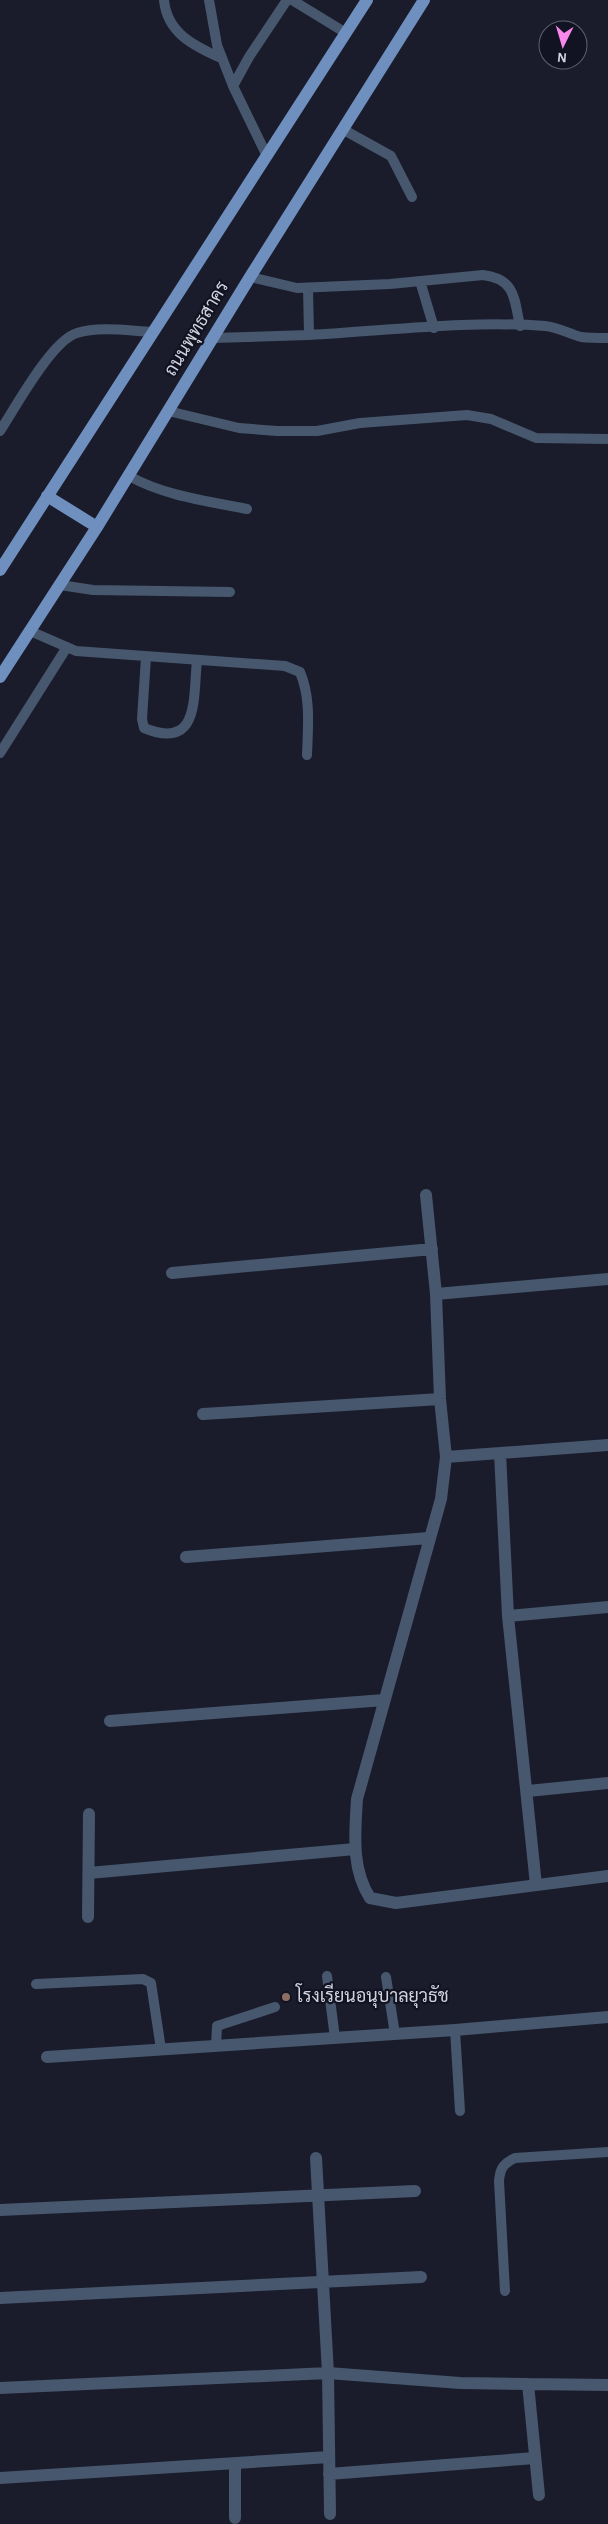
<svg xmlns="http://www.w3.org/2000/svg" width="608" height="2524" viewBox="0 0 608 2524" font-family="'Alegreya Sans',Sarabun,sans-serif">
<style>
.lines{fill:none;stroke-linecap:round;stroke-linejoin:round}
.service{stroke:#47576d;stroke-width:10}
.minor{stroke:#47576d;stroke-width:12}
.primary{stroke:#6f8fbe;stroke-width:12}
.education-dot{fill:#8d6e63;stroke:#121322;stroke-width:2}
.labels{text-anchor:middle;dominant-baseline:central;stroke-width:4.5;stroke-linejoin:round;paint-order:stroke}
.street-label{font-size:18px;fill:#d1d3de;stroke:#121322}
.poi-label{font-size:18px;fill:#d1d3de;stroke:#121322;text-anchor:start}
</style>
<rect width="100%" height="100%" fill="#1a1c2c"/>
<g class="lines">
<!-- service -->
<path class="service" d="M164,0C167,33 194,46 221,58
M209,0L217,45L233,86L267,156
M292,0L346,33
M233,86L249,57L287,0
M344,130L391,156L412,197
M250,277L297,288L390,284L483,275C516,279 514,299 520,326
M420,281L434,328
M309,335C387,331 467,320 545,326C558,327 569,334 581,337C590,338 599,338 608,338
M213,338L309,335L308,288
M168,411L239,428L277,431H317L360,423L467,415L491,419L536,438L608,439
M0,431C15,408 52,340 77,333C100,326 129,331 153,332
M129,476C165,496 207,501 247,509
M60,585L93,590L230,592
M30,631L76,651L285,666L300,672C311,698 308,726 307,755
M146,657L142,719L144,728C200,751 193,698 197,660
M0,753L67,647
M327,1976L335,2038
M386,1977L395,2034
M36,1984L143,1979L151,1983L161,2049
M455,2030L460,2111
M216,2046L217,2026L275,2007
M505,2291L499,2181C500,2168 504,2163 515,2158L608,2152"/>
<!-- minor -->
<path class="minor" d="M426,1195L436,1294L440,1399L446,1457L441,1499L357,1799C355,1833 351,1868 370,1898L396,1903L608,1876
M172,1273L432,1249
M436,1294L608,1279
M203,1414L440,1399
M500,1453L508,1616L536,1885
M446,1457L608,1445
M186,1557L429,1538
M508,1616L608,1607
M110,1721L384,1700
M528,1791L608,1783
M89,1873L355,1849
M88,1917L89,1814
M47,2057L455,2030L608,2017
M316,2158L328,2373L330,2514
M0,2210L415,2191
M0,2298L421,2277
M528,2384L539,2495
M0,2388L328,2373L460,2383L608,2385
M235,2463V2518
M329,2474L535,2458
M0,2478L329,2457"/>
<!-- primary -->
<path class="primary" d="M47,496L97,527
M0,570L367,0
M0,677L97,527L250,277L424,0"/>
</g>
<!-- markers -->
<circle class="education-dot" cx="286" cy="1997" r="5"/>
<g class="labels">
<!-- street labels -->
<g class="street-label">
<text transform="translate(197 329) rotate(-59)">ถนนพุทธสาคร</text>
</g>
<!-- poi labels -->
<g class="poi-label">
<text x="296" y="1997">โรงเรียนอนุบาลยุวธัช</text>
</g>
</g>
<!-- north arrow -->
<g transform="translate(563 45) rotate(185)"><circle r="24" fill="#121322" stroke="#5e606d"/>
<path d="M0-4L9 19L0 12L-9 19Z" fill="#f888ea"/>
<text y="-8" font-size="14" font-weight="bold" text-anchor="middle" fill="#d1d3de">N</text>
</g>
</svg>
